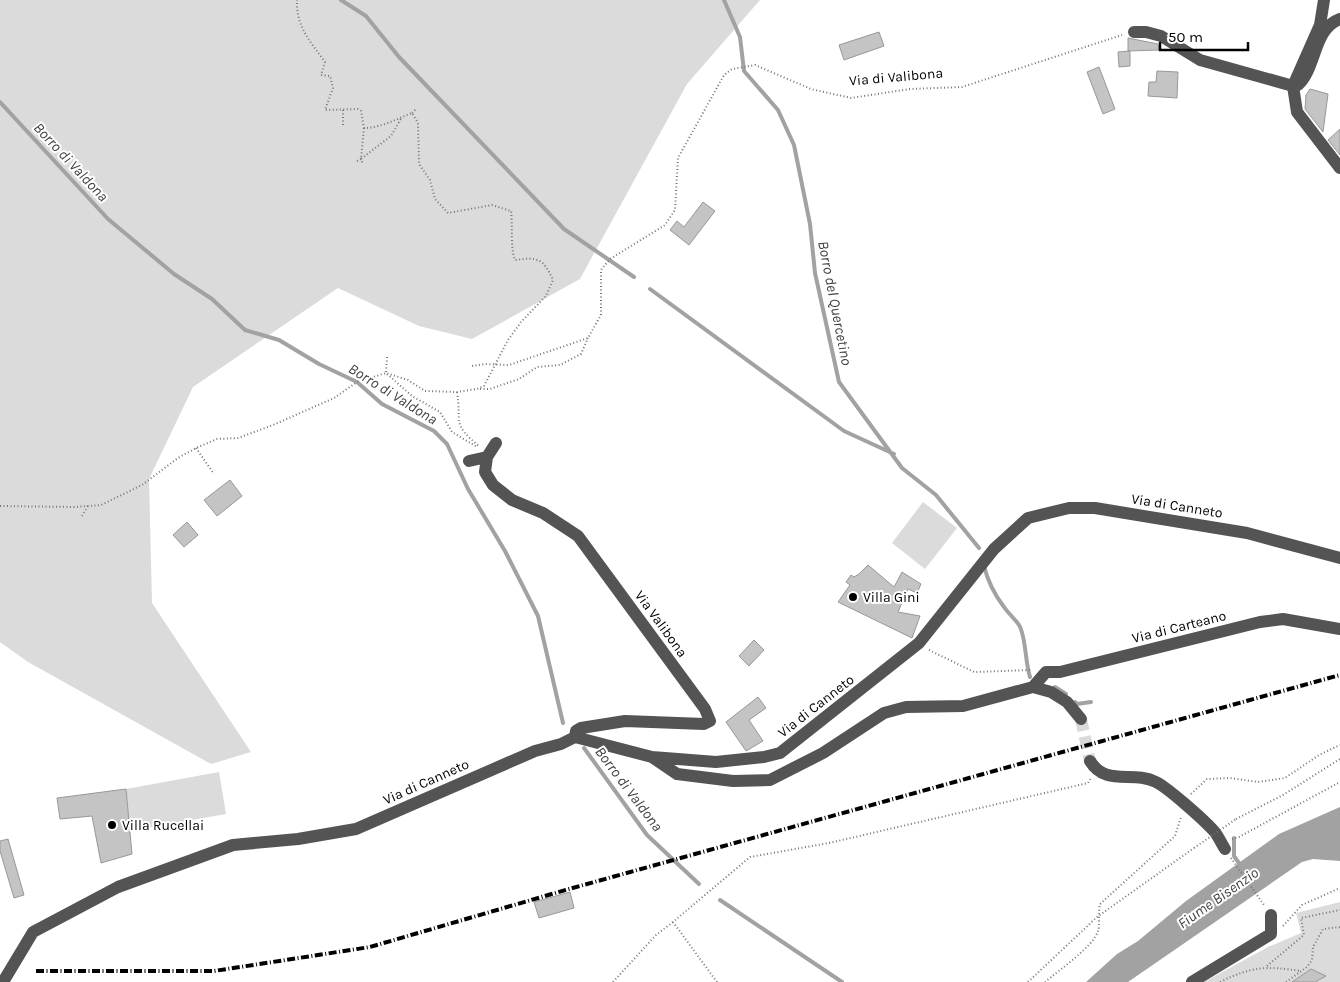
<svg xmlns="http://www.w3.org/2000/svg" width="1340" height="982" viewBox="0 0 1340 982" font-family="Karla,sans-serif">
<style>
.green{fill:#dbdbdb}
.water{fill:#a2a2a2}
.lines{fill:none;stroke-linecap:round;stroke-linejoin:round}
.stream{stroke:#a2a2a2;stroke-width:4}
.building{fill:#c4c4c4;stroke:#989898}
.minor-tunnel{stroke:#d9d9d9;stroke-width:12;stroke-dasharray:12 6;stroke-linecap:butt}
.path{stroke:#767676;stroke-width:2;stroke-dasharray:1 2.5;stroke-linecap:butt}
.minor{stroke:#545454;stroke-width:12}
.rail{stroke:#000;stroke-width:4;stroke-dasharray:8 2.5 1 2.5;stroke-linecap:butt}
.path-bridge{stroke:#767676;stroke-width:2;stroke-dasharray:1 2.5;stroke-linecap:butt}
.poi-dot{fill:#000;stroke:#fff;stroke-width:2}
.labels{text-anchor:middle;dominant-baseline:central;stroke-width:4;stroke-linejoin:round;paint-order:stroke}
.street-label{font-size:14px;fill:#000;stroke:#fff}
.poi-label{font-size:14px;fill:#000;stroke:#fff;text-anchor:start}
.water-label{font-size:15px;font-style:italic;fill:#434343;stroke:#fff}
</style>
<rect width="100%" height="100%" fill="#fff"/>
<!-- green -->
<path class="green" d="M0,0H760L687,84L580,279L472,339L419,326L338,288L193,387L149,479L152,603L251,752L211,764L28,662L0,642Z
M923,502L957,528L925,569L892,543Z
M219,772L226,814L130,831L126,789Z
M1340,902V982H1204L1268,947L1301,933L1296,913Z"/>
<!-- water -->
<path class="water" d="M1340,807V861L1313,859L1302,862L1128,982H1086L1117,954L1138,941L1186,901L1279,834Z"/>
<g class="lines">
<!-- stream -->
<path class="stream" d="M341,0L366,16L399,57L564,229L634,277
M724,0L740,37L744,71L778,110L794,145L810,224L815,273L839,382L902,468L936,495L979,548
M0,102L108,219L174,274L212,299L245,330L279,340L319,364L357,382L382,404L434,431L447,444L468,489L505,551L538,616L563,723
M650,289L844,431L894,454
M984,566C988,582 994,594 1004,607C1008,613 1015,619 1019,625C1026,636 1025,662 1030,677
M1055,687L1066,694
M1075,702L1077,704L1091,702
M584,748L647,835L699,884
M1234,838V856L1241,866
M720,900L842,982"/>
</g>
<!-- building -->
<path class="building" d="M879,32L884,46L844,60L839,45Z
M1128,38L1158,44L1159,50L1128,51Z
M1130,51V66L1119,67L1118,52Z
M1099,67L1115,109L1103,114L1087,72Z
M1157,71L1178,72L1177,98L1148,96L1149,82H1156Z
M1310,89L1328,94L1323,132L1305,109L1306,95Z
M1340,129V155L1328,140Z
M703,202L715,211L689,245L670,230L677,221L684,227Z
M230,480L242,496L217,516L204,500Z
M187,522L198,535L184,547L173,535Z
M868,565L894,587L902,572L921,584L917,593L908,589L898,612L920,616L912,638L838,602L850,585L846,582L851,575L854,577L859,574Z
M754,640L764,650L749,666L739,656Z
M758,697L766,708L749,720L763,741L746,751L726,722Z
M126,789L132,854L101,863L92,816L60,819L57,798Z
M8,839L24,895L14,898L0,851V841Z
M570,892L574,908L539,918L534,902Z
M1311,969L1326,976L1315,982H1292Z"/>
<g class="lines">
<!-- minor-tunnel -->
<path class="minor-tunnel" d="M1081,719L1090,761"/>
<!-- path -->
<path class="path" d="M412,113L417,108
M343,125V110
M364,128L361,159L391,136L402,117
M357,161L361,159L363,164
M387,357L386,373L412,396L440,412L452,432L477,447
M472,366L485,364L509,365L588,338L601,315V270L610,259L665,225L675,210L678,158L724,75L732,69L755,65L811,89L851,98L910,89L962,87L1122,35
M480,389H490L519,379L537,367L560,365L581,354L588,338
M457,392C462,424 451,423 479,446
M196,448L214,474
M0,506L74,507L101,505L142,485L178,458L196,448L217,439L238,438L273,425L334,398L357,382L386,373L408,380L425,391L457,392L477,389L484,386L508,340L521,322L546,296L553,280C543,258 538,257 515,260C510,248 513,225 511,211L492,205L448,213L435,199L430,180L419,164L418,123L412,113C396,119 381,128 364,128L361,111L358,109L325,110L333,88L330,76L321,75L325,62C310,41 296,27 297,0
M82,516L88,506
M929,650L974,672L1031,670
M1191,794L1207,779L1230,778L1258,782L1285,778L1319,755L1340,745
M1236,819L1283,795L1340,759
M1232,839L1239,837L1340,782
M1231,858L1264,905
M1283,926L1302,905L1340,888
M1267,966L1304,935L1301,918L1340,910
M613,982L656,935L673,922
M717,982L673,922L750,857L829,843L1088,783L1091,778
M1028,982L1097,917L1194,848
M1045,982C1059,970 1093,947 1098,931C1100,926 1098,913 1100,904L1175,836L1181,817
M1220,982C1253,966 1266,966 1301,971
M1286,982L1307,967L1312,960L1313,947L1323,929L1340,927"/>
<!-- minor -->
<path class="minor" d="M1324,0L1320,25L1293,86L1297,112L1340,168
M1134,32H1146L1161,36L1200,60L1293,86
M1298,85C1317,67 1313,29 1340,19
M487,457L485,472L493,485L512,500L543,513L578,536L705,709L710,721L704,724L625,721L581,728L576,731L575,737
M469,461L487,457L496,443
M1033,687L1046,672H1060L1260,622L1283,619L1340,629
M652,757L677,774L733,781L770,780L823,753L884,713L906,707L963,706L1033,687L1051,692L1067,702L1081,719
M1090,761C1106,787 1133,770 1156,782C1168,788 1203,819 1213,830C1218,835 1221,843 1225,849
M3,982L33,932L118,887L233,845L298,839L356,829L535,751L561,744L575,737L652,757L716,762L764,757L780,753L919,643L994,549L1028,518L1069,508H1095L1247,533L1340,558
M1192,982L1271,934V915"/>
<!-- rail -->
<path class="rail" d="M36,971H214L370,947L569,889L1340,675"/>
<!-- path-bridge -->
<path class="path-bridge" d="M1194,848L1236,819"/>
</g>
<!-- markers -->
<g class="poi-dot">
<circle cx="853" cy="597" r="5"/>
<circle cx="112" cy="825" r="5"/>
</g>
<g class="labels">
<!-- street labels -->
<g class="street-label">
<text transform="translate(896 77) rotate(-5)">Via di Valibona</text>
<text transform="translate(1177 506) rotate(9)">Via di Canneto</text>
<text transform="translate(661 624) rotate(54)">Via Valibona</text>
<text transform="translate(1179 627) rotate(-14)">Via di Carteano</text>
<text transform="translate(816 706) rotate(-38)">Via di Canneto</text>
<text transform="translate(426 782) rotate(-24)">Via di Canneto</text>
</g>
<!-- poi labels -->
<g class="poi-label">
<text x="863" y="597">Villa Gini</text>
<text x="122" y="825">Villa Rucellai</text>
</g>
<!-- water labels -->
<g class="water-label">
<text transform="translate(71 162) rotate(47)">Borro di Valdona</text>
<text transform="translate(835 303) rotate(79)">Borro del Quercetino</text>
<text transform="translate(393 394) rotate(32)">Borro di Valdona</text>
<text transform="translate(629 789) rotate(53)">Borro di Valdona</text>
<text transform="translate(1218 898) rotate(-35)">Fiume Bisenzio</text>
</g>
</g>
<!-- scale -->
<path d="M1160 42v8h88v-8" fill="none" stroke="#000000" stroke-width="2.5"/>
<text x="1168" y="42" font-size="15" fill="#000000" stroke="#ffffff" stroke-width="4" paint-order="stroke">50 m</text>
</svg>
